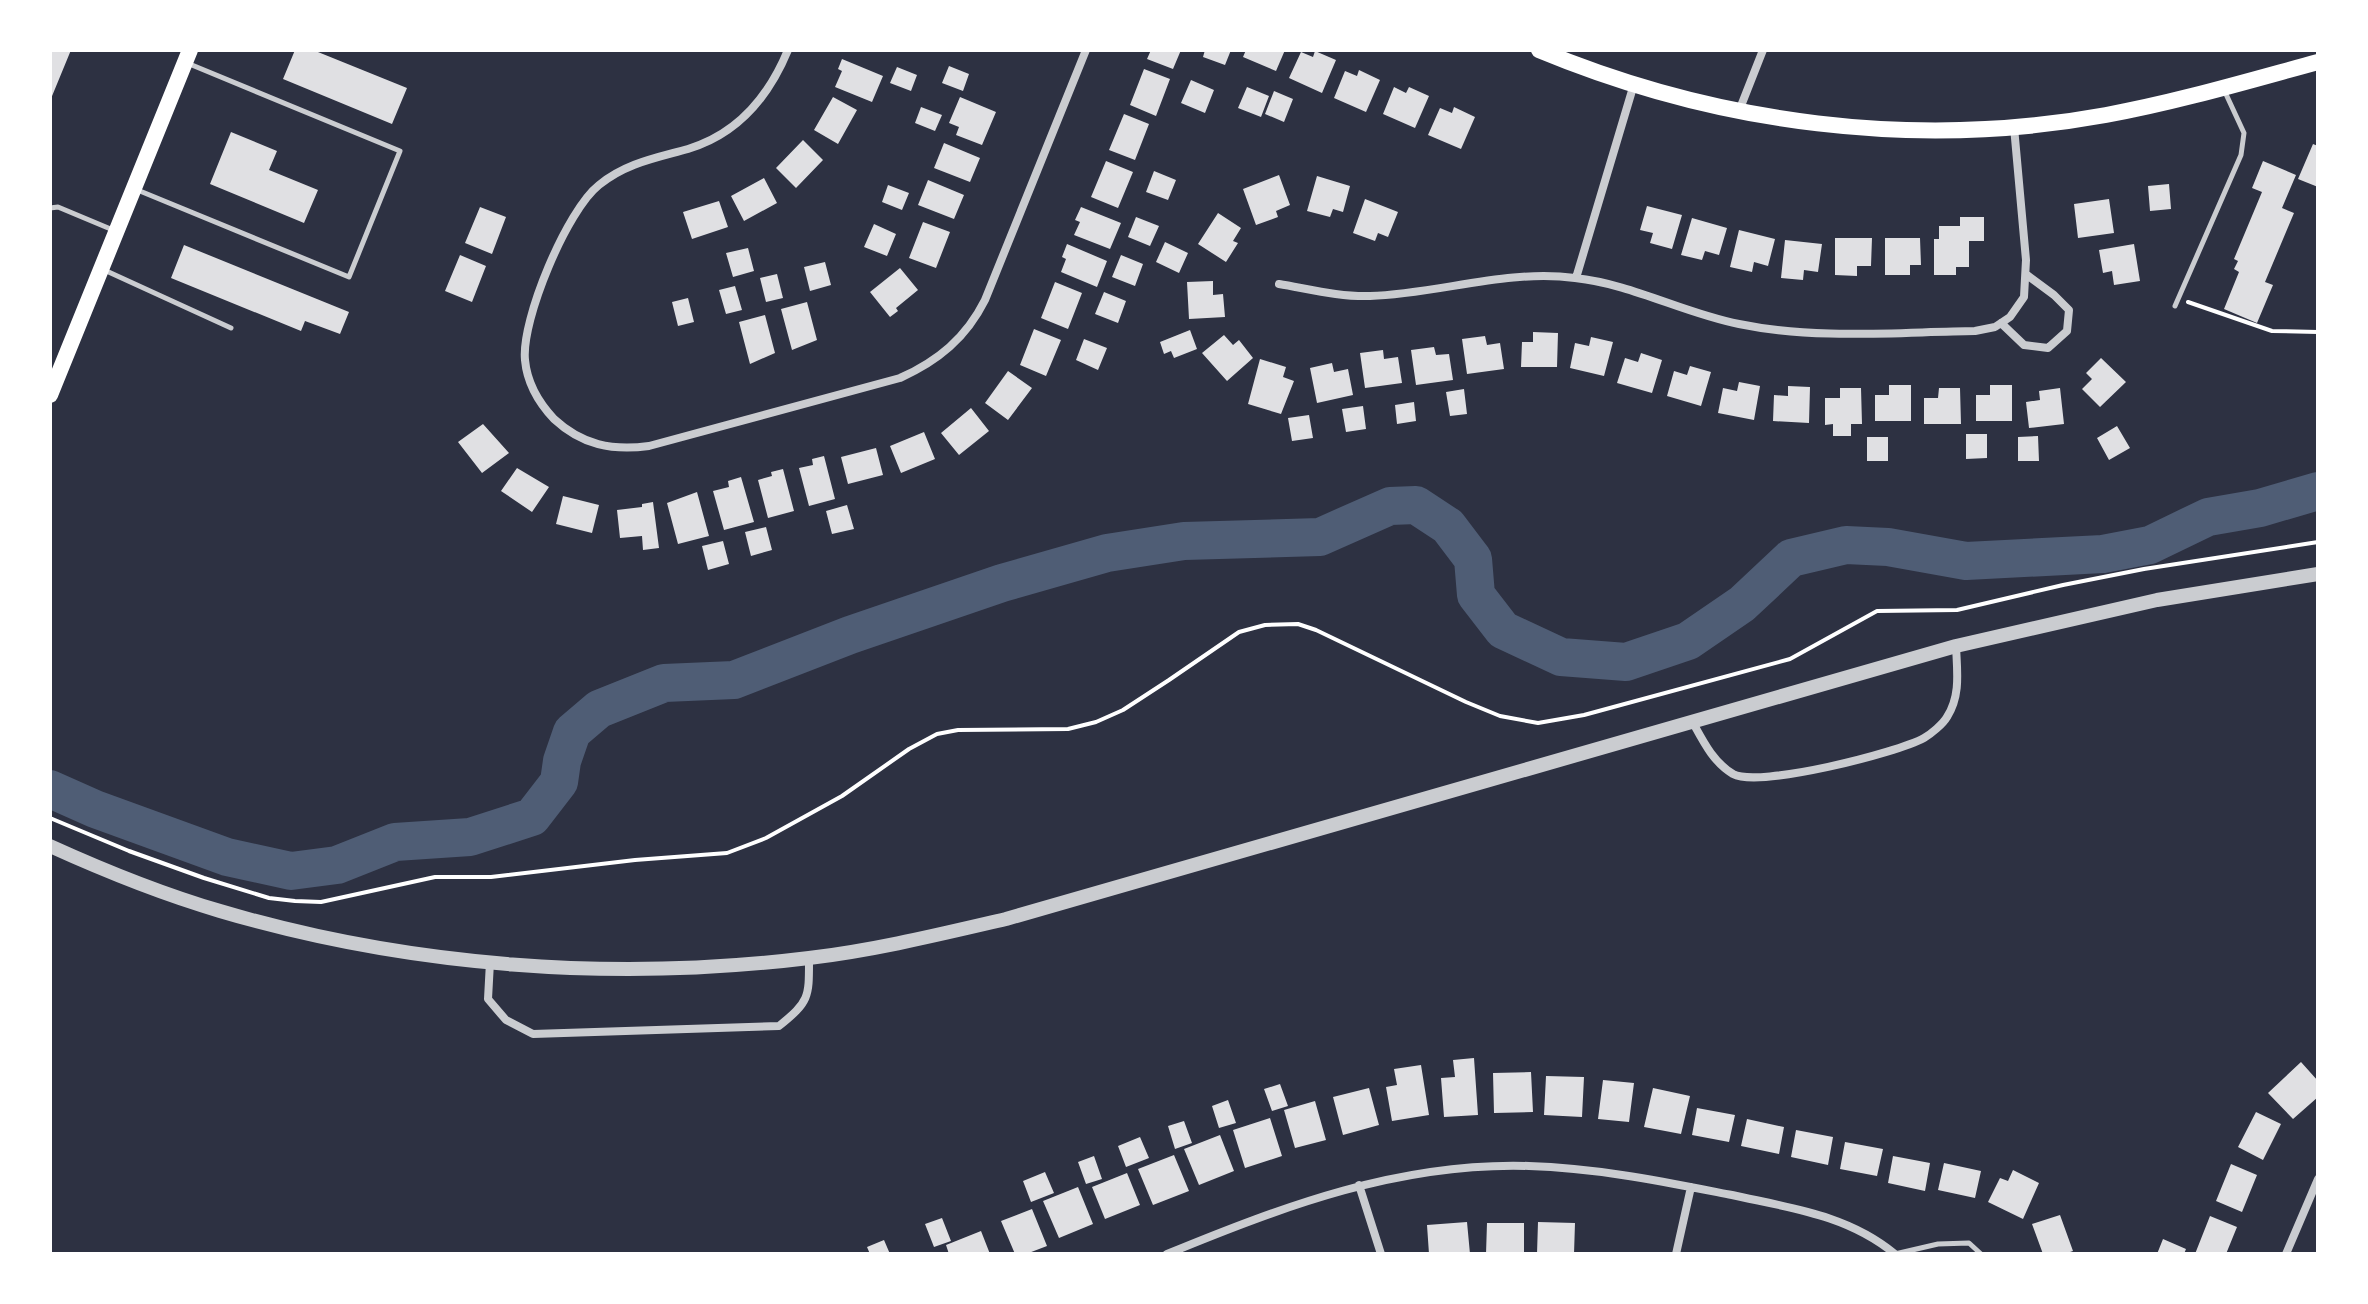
<svg xmlns="http://www.w3.org/2000/svg" width="2368" height="1304" viewBox="0 0 2368 1304" font-family="'Noto Sans',sans-serif">
<style>
.lines{fill:none;stroke-linecap:round;stroke-linejoin:round}
.river{stroke:#4f5d75;stroke-width:38}
.building{fill:#e0e0e3}
.path{stroke:#fff;stroke-width:4}
.service{stroke:#caccd0;stroke-width:5}
.minor{stroke:#caccd0;stroke-width:8}
.tertiary{stroke:#caccd0;stroke-width:14}
.secondary{stroke:#fff;stroke-width:16}
</style>
<rect width="100%" height="100%" fill="#2d3142"/>
<g class="lines">
<!-- river -->
<path class="river" d="M50,789L95,809L227,857L291,871L337,865L395,842L470,837L532,817L559,782L562,761L572,732L599,709L664,683L734,680L850,635L1002,583L1107,553L1184,541L1320,537L1390,506L1416,505L1448,526L1473,559L1476,595L1503,630L1561,657L1626,662L1688,641L1742,604L1791,558L1846,545L1888,547L1966,561L2103,554L2150,545L2208,517L2260,508L2318,491"/>
</g>
<!-- building -->
<path class="building" d="M50,50H71L50,101Z
M295,50H313L407,88L392,124L283,79Z
M1151,50H1181L1173,69L1147,59Z
M1205,50H1231L1225,65L1203,57Z
M1246,50H1285L1276,71L1243,57Z
M1315,51L1336,60L1322,93L1289,78L1301,52L1313,57Z
M842,59L883,76L872,102L835,87L842,71L838,69Z
M949,66L969,74L963,91L942,83Z
M897,67L917,75L911,91L890,83Z
M1144,69L1170,79L1156,116L1130,105Z
M1359,70L1380,80L1366,112L1334,98L1345,71L1357,76Z
M1191,80L1214,90L1205,113L1181,103Z
M1247,87L1269,96L1261,117L1238,108Z
M1394,87L1406,93L1409,87L1429,96L1415,128L1383,114Z
M1274,91L1293,99L1284,122L1265,114Z
M833,97L857,110L838,144L814,130Z
M960,97L996,112L982,145L956,135L959,127L949,123Z
M921,107L942,115L935,131L915,123Z
M1454,107L1475,117L1461,149L1428,135L1440,108L1452,113Z
M1124,114L1149,124L1135,160L1109,150Z
M231,132L277,151L269,170L318,190L304,223L210,184Z
M803,140L823,160L796,188L776,168Z
M944,143L980,158L970,182L934,168Z
M2313,144L2318,146V187L2298,179Z
M1106,161L1133,172L1118,208L1091,197Z
M2263,161L2296,175L2282,208L2294,213L2265,282L2273,285L2257,323L2224,309L2239,272L2234,269L2238,261L2234,259L2262,192L2252,188Z
M1154,171L1176,180L1168,200L1146,192Z
M1279,175L1290,205L1276,211L1278,217L1256,225L1243,189Z
M1317,176L1350,186L1343,212L1333,209L1330,217L1307,211Z
M764,178L777,203L744,221L731,196Z
M928,180L964,195L954,219L918,205Z
M2169,184L2171,209L2150,211L2148,186Z
M888,185L909,193L902,210L882,202Z
M1365,199L1398,212L1388,237L1378,233L1375,241L1353,233Z
M2109,199L2114,233L2078,238L2074,204Z
M719,201L728,227L692,239L683,212Z
M1647,206L1682,215L1672,249L1650,243L1653,233L1640,230Z
M480,207L506,217L492,254L465,243Z
M1081,207L1121,223L1110,249L1074,235L1080,222L1075,220Z
M1218,213L1241,228L1233,241L1238,243L1226,262L1198,244Z
M1136,217L1159,226L1150,246L1128,237Z
M1960,217H1984V241H1969V267H1956V275H1934V239H1939V226H1960Z
M1692,218L1727,228L1719,255L1705,251L1702,260L1681,255Z
M923,222L950,232L936,268L909,258Z
M874,224L896,234L887,256L864,247Z
M1739,230L1775,239L1768,266L1754,262L1752,272L1730,267Z
M1835,238H1872L1871,266H1857V276L1835,275Z
M1885,238H1920L1921,265H1910V275H1885Z
M1785,240L1822,244L1818,272L1804,270L1803,280L1781,278Z
M1165,242L1188,253L1179,273L1156,262Z
M1067,244L1107,261L1097,287L1061,272L1066,259L1062,257Z
M2134,244L2140,281L2114,285L2112,271L2103,273L2099,250Z
M184,245L349,312L340,334L305,321L301,331L171,278Z
M748,248L754,271L733,277L726,253Z
M460,255L486,266L472,302L445,291Z
M1121,255L1143,264L1135,286L1112,277Z
M825,262L831,285L810,291L804,267Z
M900,268L918,290L896,308L898,311L890,317L870,292Z
M777,274L783,298L766,302L760,278Z
M1213,281V295L1223,294L1225,317L1189,319L1187,282Z
M1055,282L1082,293L1068,329L1041,318Z
M735,286L742,310L726,314L719,290Z
M1104,292L1126,301L1118,323L1095,314Z
M688,298L694,322L678,326L672,302Z
M807,302L817,340L792,350L781,309Z
M765,315L775,353L750,364L739,322Z
M1034,329L1061,340L1046,376L1020,365Z
M1190,330L1197,349L1174,358L1171,351L1164,354L1160,342Z
M1533,332L1558,333L1557,367H1521L1522,342H1533Z
M1224,335L1233,345L1239,340L1253,358L1227,381L1202,353Z
M1485,336L1487,345L1500,343L1504,369L1467,374L1462,339Z
M1591,337L1613,342L1604,376L1570,368L1575,343L1589,346Z
M1084,339L1107,348L1098,370L1076,360Z
M1434,347L1436,355L1449,354L1453,380L1416,385L1411,350Z
M1383,350L1384,359L1398,357L1402,383L1365,388L1360,353Z
M1641,353L1662,360L1652,393L1617,383L1625,358L1638,362Z
M2101,358L2126,382L2100,407L2082,389L2092,379L2086,373Z
M1260,359L1286,367L1283,377L1294,381L1281,414L1248,404Z
M1332,363L1334,372L1348,369L1353,395L1317,403L1310,368Z
M1690,366L1711,372L1701,406L1667,396L1674,371L1687,375Z
M1008,371L1032,388L1008,420L985,403Z
M1739,382L1760,386L1754,420L1718,413L1723,388L1737,391Z
M1889,385H1911V421H1875V395H1889Z
M1990,385H2012V421H1976V395H1990Z
M1788,386L1810,387L1809,423L1773,421L1774,395L1788,396Z
M1840,388H1861L1862,424H1851V436H1833V424L1825,425V398H1840Z
M1939,388H1960L1961,424H1924V398H1938Z
M2060,388L2064,424L2029,428L2026,402L2040,400L2039,391Z
M1464,389L1467,414L1450,416L1446,392Z
M1414,402L1416,421L1397,424L1395,405Z
M1363,406L1366,429L1346,432L1342,409Z
M971,408L989,431L959,455L941,433Z
M1309,415L1313,438L1292,441L1288,418Z
M483,424L509,453L482,473L458,442Z
M2117,426L2130,448L2109,460L2097,438Z
M924,432L935,459L901,473L890,446Z
M1966,434H1987V458L1966,459Z
M2038,436L2039,461H2018V437Z
M1867,437H1888V461H1867Z
M876,448L883,475L848,484L841,457Z
M824,456L835,499L809,506L799,468L813,465L812,459Z
M517,468L549,487L532,512L501,491Z
M783,469L794,511L768,518L758,480L772,476L771,472Z
M741,477L754,522L724,530L713,491L729,487L728,481Z
M697,492L709,536L678,544L667,503Z
M563,496L599,505L592,533L556,524Z
M653,502L659,548L643,550L642,536L620,538L617,510L642,507V504Z
M847,505L854,529L832,534L826,511Z
M766,527L772,550L751,556L745,532Z
M723,541L729,564L708,570L702,546Z
M1474,1058L1478,1115L1444,1117L1441,1078L1455,1077L1453,1060Z
M2301,1062L2318,1081V1097L2293,1119L2268,1093Z
M1421,1065L1429,1115L1392,1121L1386,1087L1397,1085L1394,1069Z
M1531,1072L1533,1112L1494,1113L1493,1073Z
M1546,1076L1584,1077L1582,1117L1544,1115Z
M1603,1080L1634,1083L1629,1122L1598,1119Z
M1280,1084L1288,1106L1272,1111L1264,1089Z
M1369,1088L1379,1125L1343,1135L1333,1097Z
M1653,1088L1690,1096L1681,1134L1644,1127Z
M1228,1100L1236,1123L1219,1128L1212,1106Z
M1315,1101L1326,1140L1295,1148L1284,1110Z
M1697,1108L1735,1115L1729,1142L1692,1135Z
M2256,1112L2281,1124L2263,1160L2238,1147Z
M1270,1118L1282,1156L1245,1168L1233,1130Z
M1747,1119L1784,1127L1779,1154L1741,1146Z
M1184,1121L1192,1143L1175,1149L1168,1126Z
M1796,1130L1833,1137L1828,1165L1791,1157Z
M1220,1135L1234,1171L1199,1185L1184,1149Z
M1140,1137L1149,1158L1126,1167L1118,1146Z
M1845,1142L1883,1149L1877,1176L1840,1169Z
M1174,1155L1189,1191L1153,1205L1138,1169Z
M1094,1156L1102,1179L1086,1184L1078,1162Z
M1893,1156L1930,1163L1925,1191L1888,1183Z
M1944,1163L1981,1171L1975,1198L1938,1190Z
M2231,1164L2257,1175L2242,1212L2216,1201Z
M2013,1170L2039,1183L2023,1219L1988,1202L2000,1178L2008,1181Z
M1045,1172L1054,1193L1031,1202L1023,1181Z
M1127,1173L1140,1205L1105,1219L1092,1187Z
M1078,1187L1093,1224L1059,1238L1043,1201Z
M1032,1209L1047,1246L1026,1254H1015L1001,1221Z
M2060,1215L2073,1251L2064,1254H2043L2032,1224Z
M2210,1216L2237,1227L2226,1254H2195Z
M942,1218L951,1241L934,1247L925,1224Z
M1467,1222L1470,1254H1429L1427,1225Z
M1538,1222L1575,1223L1574,1254H1537Z
M1487,1223H1524V1254H1486Z
M981,1231L990,1254H949L946,1245Z
M2163,1239L2186,1249L2184,1254H2157Z
M884,1240L890,1254H870L867,1247Z"/>
<g class="lines">
<!-- path -->
<path class="path" d="M2188,302L2272,331L2318,332
M50,818L129,851L204,878L269,898L295,901L321,902L435,877H491L635,860L727,853L766,838L842,796L909,749L937,734L958,730L1068,729L1096,722L1123,710L1169,680L1239,632L1265,625L1298,624L1316,630L1466,702L1500,716L1538,723L1584,715L1790,659L1877,611L1957,610L2063,585L2144,569L2318,542"/>
<!-- service -->
<path class="service" d="M135,189L349,277L400,151L187,63
M50,208L58,207L113,230
M102,269L231,328
M2175,306L2241,155L2244,133L2225,92
M1895,1254L1938,1244L1969,1243L1981,1254"/>
<!-- minor -->
<path class="minor" d="M788,50C769,96 738,134 688,149C656,158 626,163 599,185C567,210 521,320 525,360C527,382 539,403 554,419C582,445 612,451 649,446L900,378C938,361 966,338 985,300L1086,50
M1739,111L1763,50
M1576,278L1634,84
M1279,284C1309,289 1340,297 1370,296C1438,294 1506,269 1575,278C1632,284 1683,313 1739,324C1816,340 1897,332 1975,331L1995,327L2010,317L2024,297L2026,260L2014,127
M2001,323L2024,345L2048,348L2067,331L2069,310L2054,295L2027,275
M1692,721C1703,741 1713,762 1733,774C1759,788 1897,753 1924,738C1931,734 1943,724 1947,717C1961,695 1957,671 1956,646
M490,962L488,999L506,1020L533,1034L779,1026C810,1001 809,997 809,958
M1359,1185L1381,1254
M1167,1254C1284,1206 1400,1162 1529,1166C1598,1168 1665,1182 1732,1195C1791,1208 1848,1215 1895,1254
M1676,1254L1691,1187
M2286,1254L2318,1179"/>
<!-- tertiary -->
<path class="tertiary" d="M50,846C105,871 162,894 220,911C409,967 614,982 809,958C876,950 941,934 1006,919L1956,646L2157,600L2318,574"/>
<!-- secondary -->
<path class="secondary" d="M1539,50C1717,124 1915,150 2106,115C2177,102 2248,81 2318,62
M50,395L190,50"/>
</g>
<!-- border -->
<rect width="2368" height="1304" fill="none" stroke="#ffffff" stroke-width="104"/>
</svg>
